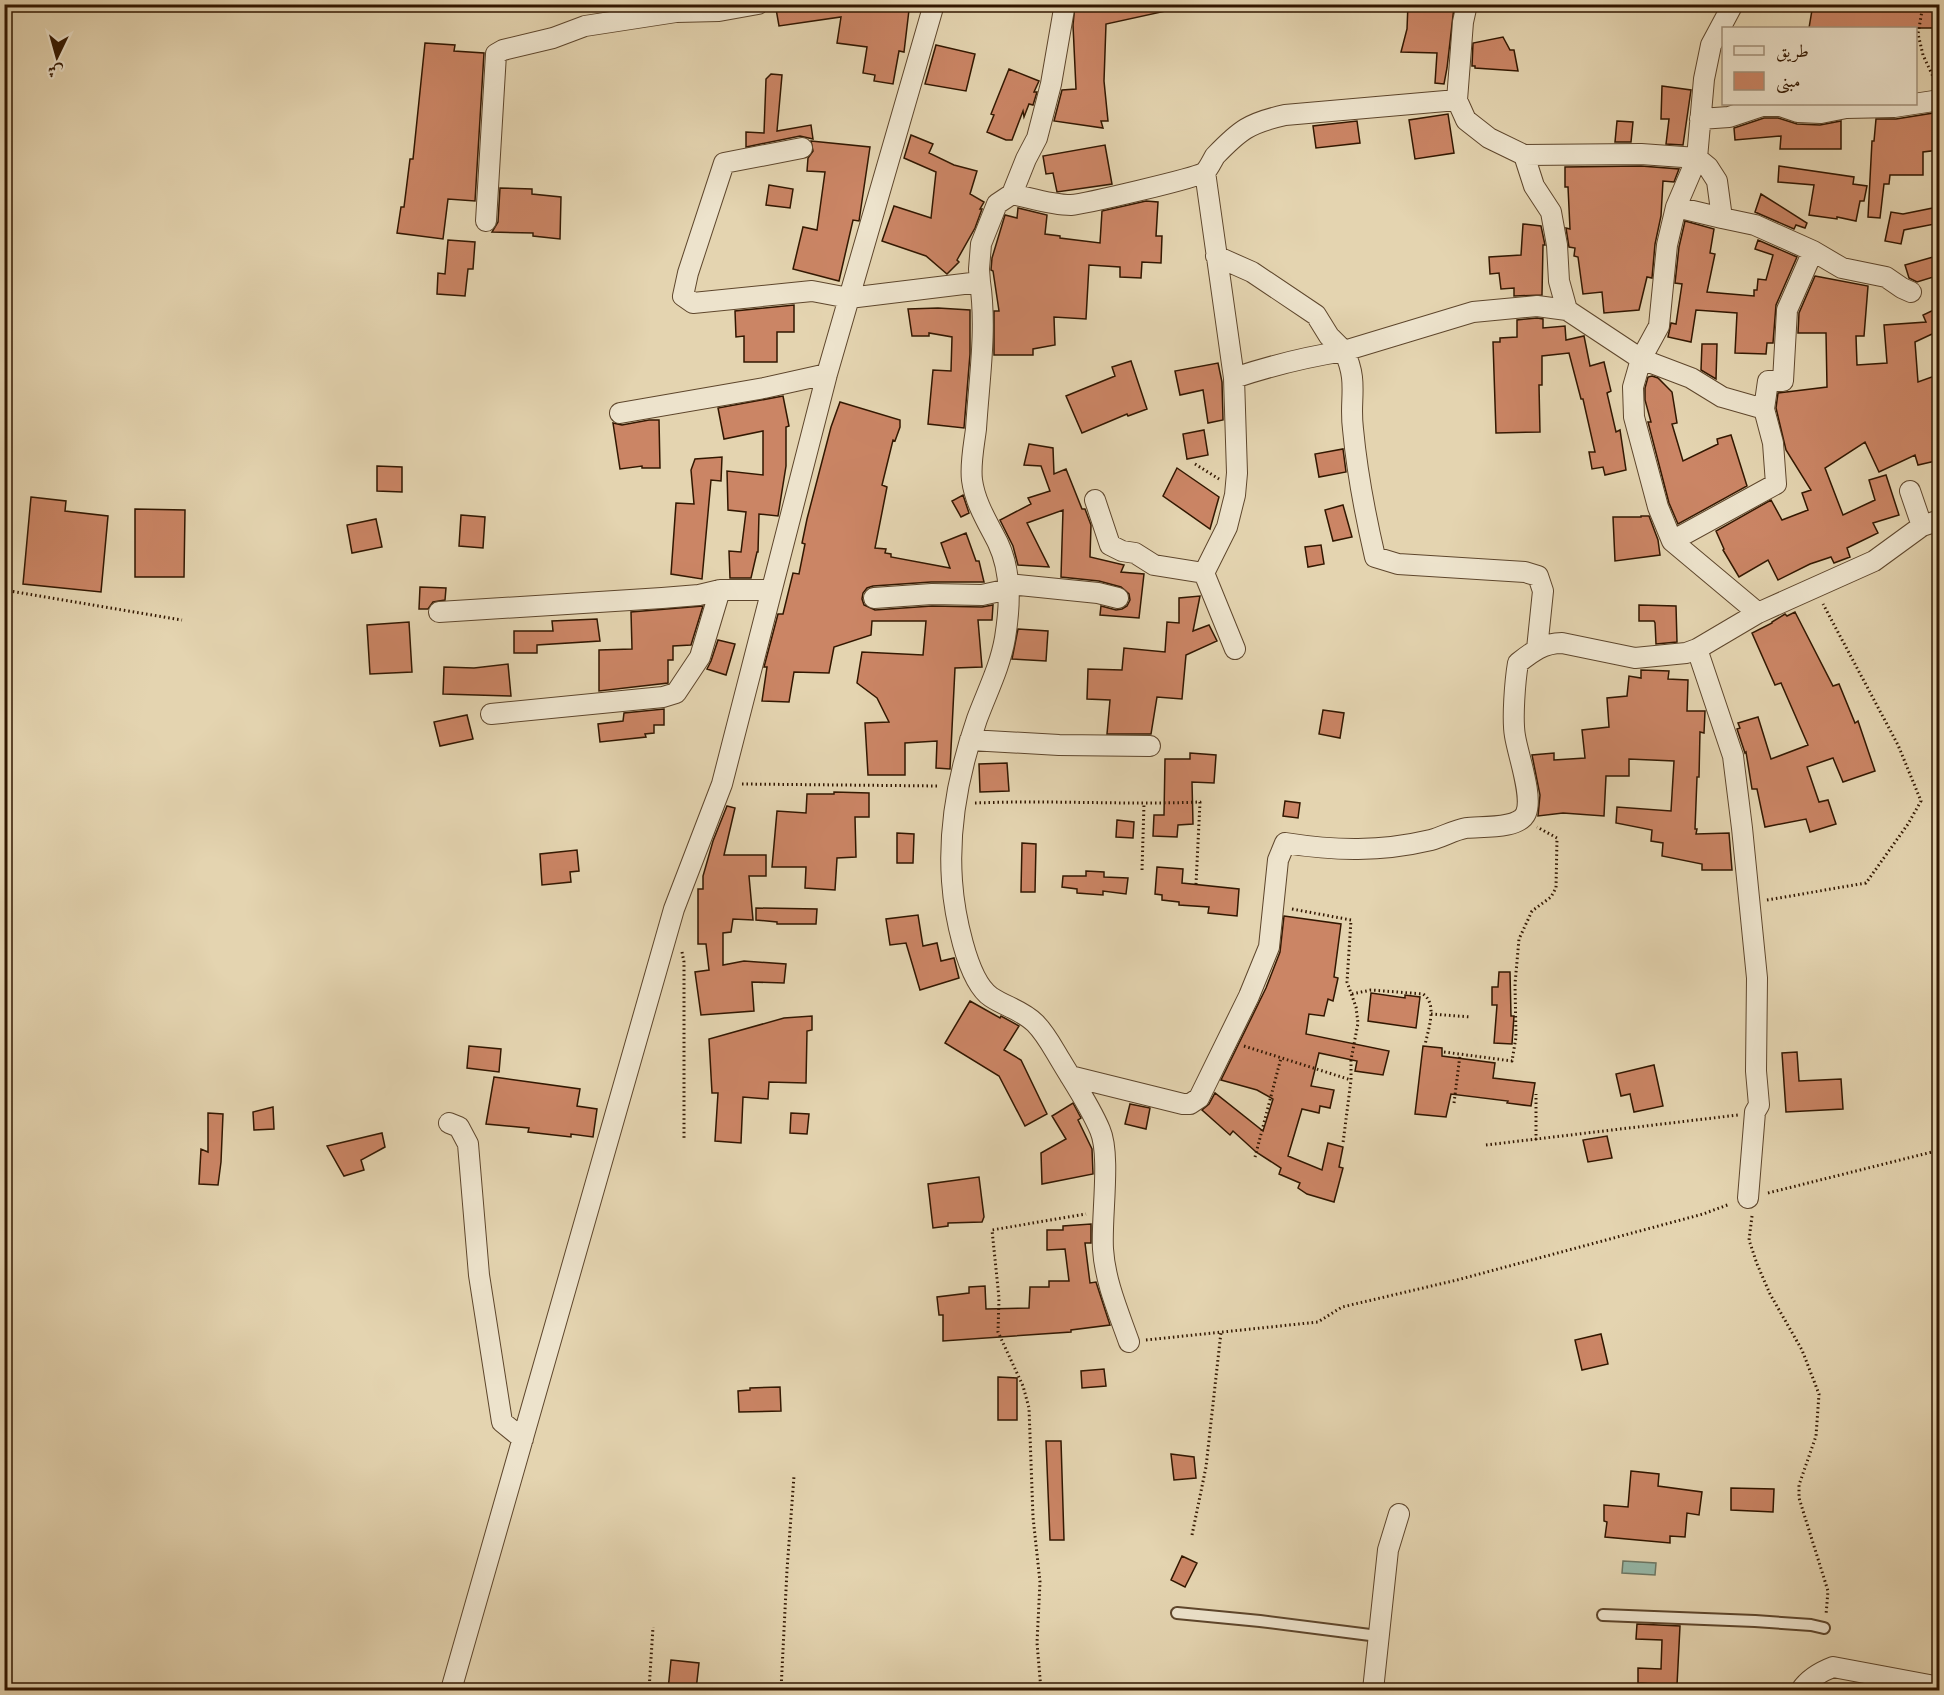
<svg xmlns="http://www.w3.org/2000/svg" width="1944" height="1695" viewBox="0 0 1944 1695" font-family="'IM FELL Double Pica',Amiri,serif">
<style>
.water{fill:#96b8a8;stroke:#6e7865;stroke-width:1.5}
.building{fill:#cb8565;stroke:#321700;stroke-width:1.5}
.lines{fill:none;stroke-linecap:round;stroke-linejoin:round}
.service-casing{stroke:#5e462c;stroke-width:14}
.minor-casing{stroke:#5e462c;stroke-width:22}
.path{stroke:#321700;stroke-width:3;stroke-dasharray:1.5 3;stroke-linecap:butt}
.service{stroke:#ede3cc;stroke-width:10}
.minor{stroke:#ede3cc;stroke-width:20}
</style>
<rect width="100%" height="100%" fill="#e4d4b0"/>
<filter id="stains"><feTurbulence type="fractalNoise" baseFrequency=".00333" numOctaves="4"/><feColorMatrix values="0 0 0 0 .2 0 0 0 0 .09 0 0 0 0 .02 0 0 0 .5 -.17"/></filter>
<radialGradient id="worn" r=".72"><stop offset=".6" stop-color="#630" stop-opacity="0"/><stop offset="1" stop-color="#630" stop-opacity=".3"/></radialGradient>
<!-- water -->
<path class="water" d="M1623,1561L1656,1563L1655,1575L1622,1573Z"/>
<!-- building -->
<path class="building" d="M809,4H868L909,10L904,52L899,51L893,84L874,81L875,75L863,73L867,47L837,43L841,17L779,26L776,9Z
M1075,4H1166V11L1106,24L1104,81L1108,121H1101L1103,128L1054,121L1062,90L1076,89L1073,25Z
M1408,4L1454,7L1447,68L1444,84L1435,83L1437,53L1401,52L1407,29Z
M1813,4H1940V28H1809Z
M1503,37L1510,50H1514L1518,71L1475,68V66H1472L1473,43Z
M425,43L455,45L454,51L484,53L475,201L448,199L443,239L397,233L401,207H404L410,159H413Z
M936,45L975,54L966,91L925,84Z
M1009,69L1039,81L1034,92H1037L1033,105L1029,104L1024,117L1023,111L1012,140H1006L987,132L994,115L991,114Z
M771,74L782,75L777,131L811,125L813,139L800,136L746,147V132L764,133L766,79Z
M1662,86L1691,90L1683,145L1666,144L1669,119H1661Z
M1940,112V131H1937L1939,150L1923,152V175H1890L1889,184H1884L1880,218L1868,217L1872,141H1874L1876,119H1896Z
M1448,114L1454,153L1415,159L1409,120Z
M1764,118H1778L1797,124L1820,125L1841,121V149H1780L1781,136L1735,140L1734,128Z
M1357,121L1360,143L1316,148L1313,126Z
M1617,121L1633,122L1631,142H1615Z
M911,135L933,144L929,153L954,165L977,171L970,194L984,202L980,209H982L975,228L957,260L959,262L947,274L926,256L882,241L894,206L931,218L936,172L904,158Z
M811,141L870,147L859,221L853,220L839,281L793,269L803,227L817,230L825,172L807,171L808,158L813,151Z
M1105,145L1112,184L1057,192L1053,173L1046,174L1043,156Z
M1641,166L1679,169L1674,182L1663,181L1661,216L1655,244L1652,278L1647,277L1639,310L1604,313L1602,292L1583,294L1578,257L1574,256L1575,248L1569,247L1566,228L1570,229L1568,187H1565V167Z
M1779,166L1854,177L1853,184L1867,186L1864,201H1860L1856,221L1837,217V219L1809,215L1814,185L1778,182Z
M769,185L793,189L790,208L766,205Z
M500,188L532,189V194L561,197L560,239L533,236V233L492,232L498,222Z
M1761,194L1807,223L1805,228L1796,225L1794,229L1755,212Z
M1146,201L1158,202L1156,236H1162L1161,263L1142,262L1141,278L1120,277V267L1089,265L1086,319L1054,317L1055,345L1033,349V355H994V311H999L993,271L991,270L992,258L1005,215L1017,218L1018,208L1047,215L1045,234L1060,236V238L1100,243L1102,211Z
M1938,207L1940,223L1904,230L1901,244L1885,241L1891,212L1903,214Z
M1685,221L1714,229L1710,253L1715,254L1707,292L1754,296V290H1757L1758,279L1766,280L1773,255L1755,249L1758,240L1797,257L1776,305L1773,343H1767L1766,354L1735,353L1737,313L1696,310L1691,342L1668,337L1671,323L1676,324L1682,284L1675,283L1679,247Z
M1523,224L1541,226L1545,245H1543L1542,295L1514,296V288L1501,289L1499,273L1490,274L1489,257L1521,255Z
M448,240L475,242L473,269H468L465,296L437,294L438,273L445,274Z
M1940,255V275L1917,282L1909,278L1905,265Z
M1815,276L1868,286L1864,336H1856L1857,365L1887,363L1884,325L1926,322L1923,315L1940,307V349L1932,334L1915,342L1918,382L1940,374V460L1918,465L1915,455L1879,472L1865,442L1825,468L1843,515L1875,500L1869,480L1886,475L1899,515L1873,523L1878,533L1847,548L1850,557L1834,563L1831,557L1810,564L1778,580L1768,560L1739,577L1723,550L1724,549L1716,531L1771,500L1782,520L1808,510L1802,493L1811,490L1786,450L1776,408L1778,393L1827,387L1826,333H1798L1799,313Z
M794,305V332H777V362H744V336L736,337L735,311Z
M938,308L970,310V354L964,428L928,424L933,370L951,371L952,337L929,333V336H912L908,309Z
M1537,318L1543,319V328L1565,326L1566,340L1584,336L1590,366L1604,362L1611,391L1607,393L1616,432L1620,430L1626,470L1605,475L1603,467L1592,469L1589,452H1595L1583,399H1581L1569,353L1542,356V385H1539L1540,432L1496,433L1493,342H1500V338L1517,337V320Z
M1702,344H1717L1716,379L1701,370Z
M1131,361L1147,409L1128,416L1127,414L1082,433L1066,396L1115,376L1112,367Z
M1218,363L1222,382L1223,420L1208,423L1203,390L1180,395L1175,371Z
M1652,376L1658,378L1672,392L1677,423L1672,424L1683,461L1718,444L1717,439L1731,435L1747,486L1678,524L1669,503L1648,422H1651L1645,400V388L1648,377Z
M783,396L789,426L786,427V466L778,516L759,514L758,552H757L751,578H730L729,551L741,552L746,512L728,510L727,471L763,475V431L724,439L718,408Z
M840,402L900,420V427L895,441L893,440L882,485L887,487L875,548L886,549L885,553L891,554V557L950,568L941,543L966,533L976,561H979L984,582H931L873,586L867,588L863,593L862,599L864,605L875,610L932,606L982,607L993,605L992,620H978L982,667L955,668L950,769L936,768L937,741L905,743V775H868L865,723L889,722L877,698L857,683L862,652L923,655L926,621H872L871,635L834,647L829,673L794,672L789,702L762,701L767,667H764L778,614H783L793,573L799,574L805,544L802,543L807,519L831,427Z
M649,420H659L660,468H642V466L620,469L613,423L622,425Z
M1204,430L1208,455L1187,459L1183,434Z
M1029,444L1053,448L1054,474L1066,469L1082,509H1085L1091,525L1090,557L1124,565L1121,572L1144,574L1139,618L1100,615L1101,606L1116,610L1122,609L1127,606L1130,600L1129,594L1121,587L1099,581L1061,577L1063,510L1027,523L1049,567L1018,565L1013,546L1000,520L1031,504L1028,498L1050,491L1041,466L1024,465Z
M1343,449L1346,472L1319,477L1315,454Z
M722,457L721,481L711,480L702,579L671,574L676,503L694,504L691,470L695,459Z
M377,466L402,467V492L377,491Z
M1177,468L1219,497L1210,529L1163,496Z
M963,495L969,513L961,517L952,501Z
M31,497L66,501L65,511L108,516L101,592L23,584Z
M1343,505L1352,537L1333,541L1325,510Z
M135,509L185,510L184,577H135Z
M461,515L485,517L483,548L459,546Z
M1641,516H1649L1658,540L1660,555L1615,561L1613,517H1641Z
M376,519L382,547L352,553L347,525Z
M1321,545L1324,564L1308,567L1305,547Z
M420,587L446,588L445,600L433,602L428,609H419Z
M1200,596L1193,631L1209,625L1217,641L1186,655L1182,699L1157,697L1151,734H1107L1110,700L1087,699L1088,669L1122,670L1124,648L1165,652L1167,622L1179,623V598Z
M1639,605L1676,606L1677,642L1656,644L1655,623L1654,621H1639Z
M703,606L691,645L673,646V660H668V683L599,691V650L632,649L631,612Z
M1795,612L1833,686L1839,684L1855,723L1858,721L1875,771L1843,782L1833,758L1807,767L1819,802L1828,800L1836,824L1810,832L1806,819L1765,827L1757,789H1752L1746,752L1745,753L1737,729L1740,728L1738,723L1758,717L1771,759L1808,745L1781,683L1775,685L1752,633L1772,623V622L1785,614L1787,616Z
M597,619L600,641L537,645V653H514V631H553L552,621Z
M409,622L412,672L370,674L367,625Z
M1018,629L1048,631L1046,661L1012,659Z
M718,640L735,644L726,675L707,669L711,661Z
M508,664L511,696L443,694L444,667L474,668Z
M1641,670L1669,671L1668,679L1688,680L1687,711H1705L1704,733L1700,732L1699,777H1697L1695,829H1697L1696,834L1729,833L1732,870H1702V864L1662,856L1663,843L1651,841L1652,830L1616,823L1617,807L1671,811L1674,761L1629,759V776H1606L1604,816L1563,813L1538,816L1540,795L1532,755L1554,753V760L1585,758L1582,730L1609,727L1607,698L1627,696L1629,676L1641,678Z
M664,709V725H654V733L645,734L646,737L600,742L598,724L623,721L624,713Z
M1323,710L1344,713L1340,738L1319,734Z
M467,715L473,739L440,746L434,722Z
M1190,753L1216,755L1214,783L1192,782L1193,824L1178,825L1177,837L1153,836L1154,815H1164L1165,759H1190Z
M1007,763L1009,791L980,792L979,764Z
M834,792L869,793V817H855L856,857L837,858L835,890L805,888L806,867H772L777,811L806,813L807,794H834Z
M1285,801L1300,803L1298,818L1283,816Z
M727,806L735,808L724,855H766V876H749L753,920L733,919L731,932L723,933V965L744,961L786,964L784,983L752,982L754,1011L701,1015L695,972L709,970L706,944H698V889H703V876L713,841Z
M1117,820L1134,822L1133,838L1116,837Z
M897,833L914,834L913,863H897Z
M1022,843L1036,844L1035,892H1021Z
M577,850L579,871L570,872L571,882L542,885L540,854Z
M1157,867L1183,869L1182,883L1239,889L1237,916L1208,913L1209,907L1179,905V902L1162,900V895L1155,894Z
M1086,871L1104,872V877L1128,878L1126,894L1103,891V895L1077,893V889L1062,887L1063,876H1086Z
M756,908L817,909L816,924H777V922L756,920Z
M918,915L923,946L937,943L941,961L954,958L959,978L920,990L906,943L890,945L886,919Z
M1284,916L1341,924L1334,977L1338,978L1333,1001L1328,999L1324,1016L1309,1014L1306,1034L1389,1051L1383,1075L1355,1071L1357,1061L1319,1053L1311,1086L1334,1090L1330,1108L1320,1106L1319,1113L1302,1109L1288,1156L1322,1170L1328,1143L1343,1147L1339,1167L1343,1168L1334,1202L1307,1194L1298,1188L1300,1183L1279,1174L1281,1168L1256,1152L1233,1131L1230,1135L1202,1110L1209,1104L1215,1093L1263,1131L1273,1099L1257,1090L1221,1080L1266,988L1280,952Z
M1499,972H1510L1511,1016H1514L1512,1044L1494,1043L1497,1005H1492V987H1498Z
M1371,993L1405,998V995L1420,997L1416,1028L1368,1021Z
M970,1001L1000,1018L1001,1016L1019,1026L1004,1050L1021,1060L1047,1114L1025,1126L999,1076L945,1043Z
M812,1016V1030L807,1031L806,1083L769,1082L768,1099L743,1097L741,1143L715,1141L718,1093H712L709,1039L784,1018Z
M469,1046L501,1049L499,1072L467,1068Z
M1423,1046L1442,1048V1056L1495,1063L1493,1078L1535,1083L1531,1106L1507,1103L1508,1101L1451,1094L1446,1117L1415,1114Z
M1797,1052L1799,1081L1841,1079L1843,1109L1786,1112L1782,1053Z
M1654,1065L1663,1106L1634,1112L1630,1094L1621,1096L1616,1074Z
M494,1077L580,1089L577,1106L597,1109L593,1137L571,1134V1137L528,1132L529,1128L486,1124Z
M1073,1103L1081,1118L1078,1120L1092,1149L1093,1174L1042,1184L1041,1153L1066,1139L1052,1116Z
M1130,1104L1150,1108L1146,1129L1125,1124Z
M273,1107L274,1129L254,1130L253,1112Z
M208,1113L223,1114L221,1162L218,1185L199,1184L201,1149L208,1152Z
M791,1113L809,1114L807,1134L790,1133Z
M382,1133L385,1147L361,1160L364,1170L344,1176L327,1146Z
M1607,1136L1612,1158L1588,1162L1583,1140Z
M979,1177L984,1217L982,1222L948,1223V1226L933,1228L928,1184Z
M1091,1224V1243H1085L1090,1283L1096,1282L1110,1325L1071,1330V1332L943,1341V1315H939L937,1297L969,1293V1287L985,1286L986,1309L1029,1308L1030,1287H1049V1281H1069L1065,1249L1047,1250V1230H1063V1226Z
M1601,1334L1608,1364L1582,1370L1575,1340Z
M1104,1369L1106,1386L1082,1388L1081,1371Z
M998,1377L1017,1378V1420H998Z
M780,1387L781,1411L739,1412L738,1391L750,1390V1388Z
M1046,1441H1061L1064,1540H1050Z
M1171,1454L1194,1457L1196,1478L1174,1480Z
M1631,1471L1659,1474L1658,1486L1702,1492L1699,1515L1687,1513L1685,1537L1670,1536V1543L1605,1537L1607,1522L1604,1521V1505L1628,1507Z
M1731,1488L1774,1489L1773,1512L1731,1510Z
M1182,1556L1197,1563L1185,1587L1171,1580Z
M1637,1624L1680,1626L1677,1685L1638,1683V1668L1661,1669L1662,1640L1636,1639Z
M671,1660L699,1663L696,1690H668Z"/>
<g class="lines">
<!-- service casing -->
<g class="service-casing">
<path id="service" d="M1177,1613L1260,1621L1378,1636
M1603,1615L1755,1621L1811,1625L1824,1628"/>
</g>
<!-- minor casing -->
<g class="minor-casing">
<path id="minor" d="M1467,4L1463,22L1457,100L1466,120L1489,138L1524,155L1534,186L1551,212L1557,245L1559,281L1567,310L1641,359L1691,378L1722,397L1764,409L1773,443L1776,484L1672,541
M1733,4L1711,45L1704,79L1697,158L1676,207L1667,245L1659,326L1641,359L1633,387L1634,417L1658,507L1672,541L1758,613
M1700,119L1729,117L1762,106H1780L1798,112L1821,113L1846,108L1894,107L1940,100
M802,148L724,163L688,273L683,296L693,303L812,291L849,298L980,282L979,269L981,244L997,204L1012,194L1026,159L1037,138L1051,84L1064,9
M1524,155L1641,154L1697,158L1708,167L1717,181L1722,218L1676,207
M1012,194C1031,198 1051,205 1071,205C1084,204 1197,178 1205,172C1209,168 1212,161 1215,156C1240,130 1249,123 1285,115L1457,100
M1722,218L1755,225L1813,251L1842,268L1886,277L1902,288L1911,292
M486,221L496,54L503,50L553,38L585,26L676,12L719,11L758,4
M1216,256L1252,272L1316,315L1329,336L1344,351L1473,312L1537,306L1567,310
M980,282C987,330 979,380 976,429C974,445 970,464 972,480C975,503 988,523 998,543C1012,573 1010,607 1005,638C1000,667 987,692 977,719C959,771 948,825 952,881C954,910 966,980 991,997C1006,1007 1022,1010 1035,1023C1046,1034 1053,1048 1061,1061C1074,1083 1090,1106 1100,1130C1111,1155 1101,1218 1103,1249C1105,1281 1118,1311 1129,1342
M1234,378C1270,366 1306,357 1344,351C1359,382 1349,399 1353,429C1357,472 1365,514 1375,557L1398,564L1525,572L1538,576L1543,591L1537,649
M1764,409L1768,381H1783L1787,310L1813,251
M620,413L764,388L827,374
M1910,491L1922,526
M1095,500L1110,545L1122,551L1135,553L1154,565L1204,573L1227,527L1235,495L1237,473L1234,378L1205,172
M1204,573L1235,649
M1008,584L1098,593L1118,598
M874,598L932,594L982,595L1009,589
M439,612L662,598L699,595L720,590
M1697,649L1733,756L1742,828L1757,978L1756,1071L1759,1105L1755,1112L1748,1198
M491,714L663,697L676,693L700,657L720,590H771
M970,740L1059,745L1150,746
M1070,1076L1183,1104H1190L1199,1098L1249,996L1269,947L1278,860L1285,843C1336,851 1380,852 1431,840C1443,837 1454,830 1466,828C1479,826 1519,830 1526,813C1533,796 1518,755 1515,736C1512,719 1515,681 1518,663C1532,652 1543,643 1562,643L1635,658L1686,653L1697,649L1758,613L1874,561L1922,526L1940,520
M449,1123L459,1127L468,1144L479,1275L502,1422L523,1439
M451,1690L674,909L722,784L827,374L934,4
M1373,1690L1388,1550L1399,1514
M1801,1690C1809,1678 1820,1672 1833,1667L1940,1687"/>
</g>
<!-- path -->
<path class="path" d="M1923,5L1918,34L1923,55L1936,83
M1195,464L1219,479
M4,590L182,620
M742,784L939,786
M975,803C1050,800 1125,805 1200,802L1196,884
M1142,870L1144,804
M1767,900L1866,883L1908,824L1921,801L1898,745L1823,604
M1292,909L1351,920L1347,982L1356,1007L1358,1023L1351,1060V1080L1343,1143
M682,952L684,962V1140
M1352,994L1371,990L1423,994C1438,1004 1428,1030 1425,1045
M1431,1014L1471,1017
M1244,1046L1351,1080
M1444,1052L1512,1061L1516,1037L1515,984L1519,939L1532,911L1551,897L1556,888L1557,838L1537,827
M1454,1103L1460,1055
M1536,1140V1094
M1486,1145L1738,1115
M1255,1157L1281,1058
M1768,1193L1940,1150
M1752,1216L1749,1240L1757,1264L1770,1294L1802,1350L1819,1394L1816,1436L1799,1485V1498L1828,1591L1826,1615
M1146,1340L1318,1322L1342,1307L1457,1280L1703,1214L1730,1204
M1192,1535L1206,1467L1221,1332
M649,1690L653,1627
M781,1690L787,1570L794,1476
M1041,1690L1037,1643L1040,1582L1033,1517L1029,1408L1023,1386L998,1332L999,1298L992,1230L1086,1214"/>
<!-- service -->
<use href="#service" class="service"/>
<!-- minor -->
<use href="#minor" class="minor"/>
</g>
<!-- margin -->
<rect width="1944" height="1695" fill="none" stroke="#e4d4b0" stroke-width="24"/>
<rect x="6" y="6" width="1932" height="1683" fill="none" stroke="#321700" stroke-width="3"/>
<rect x="12" y="12" width="1920" height="1671" fill="none" stroke="#321700" stroke-width="1.5"/>
<!-- legend -->
<rect x="1722" y="27" width="195" height="78" fill="#ede3cc" stroke="#a2917a" stroke-width="1.5"/>
<rect x="1734" y="46" width="30" height="9" fill="#ede3cc" stroke="#a2917a" stroke-width="1.5"/>
<text x="1776" y="57" font-size="18" fill="#321700">طريق</text>
<rect x="1734" y="72" width="30" height="18" fill="#cb8565" stroke="#a2917a" stroke-width="1.5"/>
<text x="1776" y="87" font-size="18" fill="#321700">مبنى</text>
<!-- north arrow -->
<g transform="translate(57 57) rotate(185)" stroke="#ede3cc" stroke-width="4.5" paint-order="stroke">
<path d="M0-4.5L10 22L0 15L-10 22Z" fill="#321700"/>
<text y="-9" font-size="16" font-weight="bold" text-anchor="middle" fill="#321700">ش</text>
</g>
<rect width="100%" height="100%" filter="url(#stains)"/>
<rect width="100%" height="100%" fill="url(#worn)"/>
</svg>
